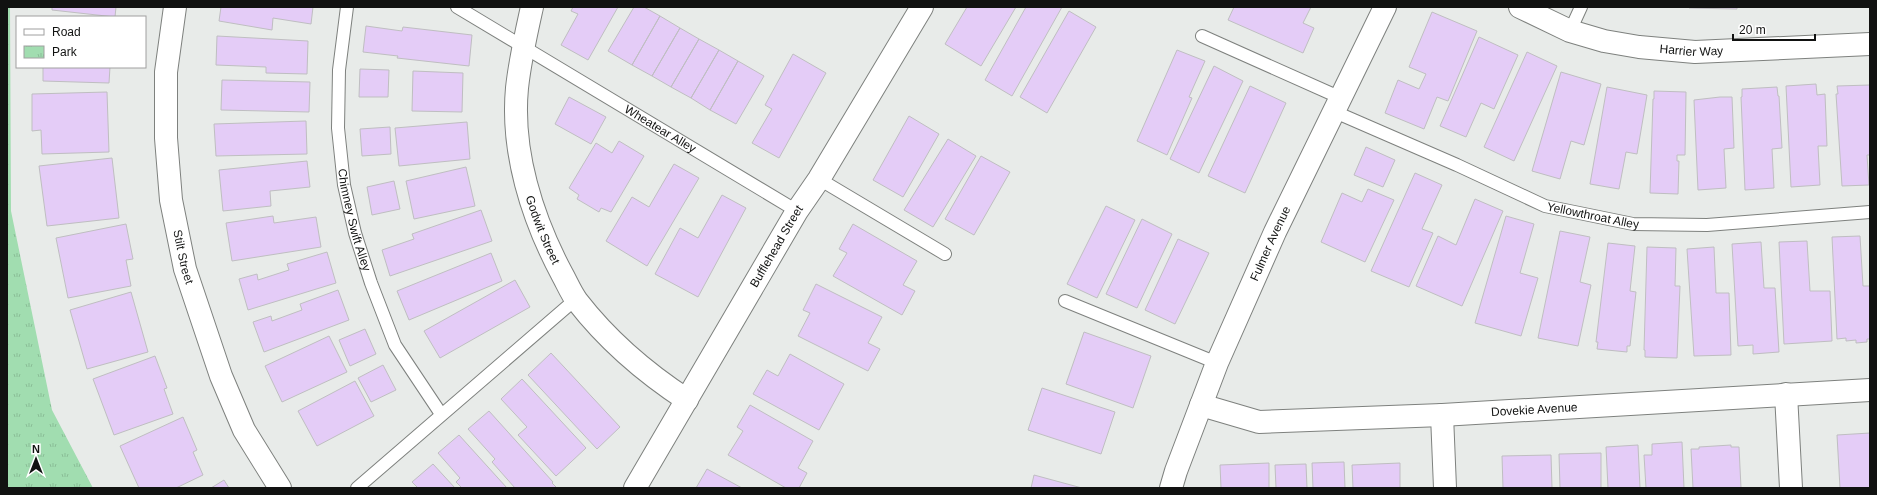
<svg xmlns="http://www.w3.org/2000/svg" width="1877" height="495" viewBox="0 0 1877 495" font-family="Arial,sans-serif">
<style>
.park{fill:url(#park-tufts)}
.building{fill:#e4ccf7;stroke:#bfbec1}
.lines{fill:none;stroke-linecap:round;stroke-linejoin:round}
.service-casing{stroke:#7e817e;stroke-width:14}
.minor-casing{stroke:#7e817e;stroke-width:24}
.service{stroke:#fff;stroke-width:12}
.minor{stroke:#fff;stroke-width:22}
.labels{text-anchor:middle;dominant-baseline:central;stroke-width:3;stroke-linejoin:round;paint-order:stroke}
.street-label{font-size:12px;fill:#111211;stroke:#fff}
</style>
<defs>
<pattern id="park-tufts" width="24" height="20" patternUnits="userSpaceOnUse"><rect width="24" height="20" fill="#a1ddb0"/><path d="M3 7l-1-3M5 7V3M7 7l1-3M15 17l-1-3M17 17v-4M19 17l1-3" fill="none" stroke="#8abd96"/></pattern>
</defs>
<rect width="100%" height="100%" fill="#e8ebe9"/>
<!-- park -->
<path class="park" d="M7,7H10L11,211L52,410L93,488H7Z"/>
<!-- building -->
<path class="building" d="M52,7H116L115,17L52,10Z
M221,7H313L311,24L273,18L272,30L219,21Z
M573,7H618L588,60L561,45L578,14L571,11Z
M634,7H644L660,16L632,65L608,51Z
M967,7H1016L981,66L945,44Z
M1026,7H1062L1012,96L985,80Z
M1234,7H1311L1303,23L1314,28L1303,53L1228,20Z
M1689,7H1737V9L1689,8Z
M1069,11L1096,27L1047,113L1020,97Z
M1432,12L1477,31L1448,101L1437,97L1424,129L1385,113L1398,80L1419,89L1426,74L1409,67Z
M660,16L680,28L652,76L632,65Z
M366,26L402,31L403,27L472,35L469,66L397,58L398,56L363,52Z
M680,28L699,39L671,87L652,76Z
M217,36L308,41L307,74L266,73V67L216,65Z
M1479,37L1518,55L1494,109L1481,103L1466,137L1440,126Z
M699,39L719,50L691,98L671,87Z
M719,50L738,61L710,110L691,98Z
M1177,50L1205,61L1189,97L1192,98L1167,155L1137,141Z
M1527,52L1557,66L1514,161L1484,147Z
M793,54L826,73L779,158L752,143L772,109L765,105Z
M738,61L764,76L736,124L710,110Z
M1214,66L1243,81L1199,173L1170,159Z
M43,67H110L109,83L43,81Z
M360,69L389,70L388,97H359Z
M413,71L463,73L462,112L412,111Z
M1561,72L1601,84L1584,145L1571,141L1560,179L1532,171Z
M222,80L310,82L309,112L221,110Z
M1816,84L1817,95L1825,94L1827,146H1818L1820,185L1791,187L1786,86Z
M1870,85V155H1867L1869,185L1842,186L1836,94H1838L1837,86Z
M1250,86L1286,103L1245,193L1208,176Z
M1607,87L1647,95L1637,154L1626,152L1619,189L1590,184Z
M1777,87L1778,96H1779L1782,148L1772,149L1774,188L1745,190L1741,97H1742V89Z
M1654,91L1686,92L1685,155H1677V161H1679L1678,194L1650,193L1653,99H1654Z
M107,92L109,152L42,154L41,130L32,131V94Z
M569,97L606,117L591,144L555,124Z
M1720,97H1732L1734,148L1724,149L1726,188L1698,190L1694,100Z
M909,116L939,134L903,197L873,180Z
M306,121L307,154L216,156L214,124Z
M467,122L470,159L399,166L395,128Z
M390,127L391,154L362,156L360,129Z
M948,139L976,156L933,227L904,210Z
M619,141L644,156L611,212L601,208L599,212L577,199L579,195L569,188L596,143L612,153Z
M1366,147L1395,160L1383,187L1354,175Z
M981,156L1010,172L974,235L945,219Z
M112,158L119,218L47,226L39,166Z
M307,161L310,187L270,191L271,206L223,211L219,170Z
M674,164L699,178L647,266L606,241L632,197L649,207Z
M466,167L475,206L414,219L406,181Z
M1415,173L1442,185L1422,229L1433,233L1409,287L1371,271Z
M394,181L400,209L372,215L367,187Z
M1368,189L1394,200L1365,262L1321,242L1342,193L1362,202Z
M722,195L746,208L698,297L655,274L680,228L698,238Z
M1475,199L1503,211L1462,306L1416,286L1438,236L1456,245Z
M1106,206L1135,220L1097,298L1067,284Z
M481,210L492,241L390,276L382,250L414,239L412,234Z
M273,216L274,223L316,217L321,247L232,261L226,223Z
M1506,216L1534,224L1520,273L1538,278L1521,336L1475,323Z
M1142,219L1172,234L1137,308L1106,294Z
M126,224L133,259L126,260L131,286L68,298L56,238Z
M853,224L917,261L903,285L915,291L902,315L833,276L847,253L839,249Z
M1560,231L1590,237L1580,282L1591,285L1578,346L1538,338Z
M1860,236L1863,286H1870V339H1867V342L1856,343V340L1846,341V338L1837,339L1832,237Z
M1178,239L1209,253L1175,324L1145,310Z
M1807,241L1810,291H1830L1832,341L1784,344L1779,242Z
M1761,242L1764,288H1775L1779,352L1753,354V345L1738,346L1732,244Z
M1608,243L1635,246L1630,291L1636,292L1630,346H1627V352L1597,349L1598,342H1596Z
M1647,247L1676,248L1675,286H1680L1677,358L1645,357V350H1644Z
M1714,247L1716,293H1729L1731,355L1694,356L1687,249Z
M327,252L336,283L248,310L239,279L257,274L258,280L289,270L287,264Z
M491,253L502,281L409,320L397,291Z
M515,280L530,307L440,358L424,331Z
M816,284L882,317L868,343L880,349L868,371L798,336L810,313L803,310Z
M338,290L349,320L264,352L253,322L271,316L272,321L302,310L300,304Z
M131,292L148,352L87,369L70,310Z
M365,329L376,354L350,366L339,340Z
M1084,332L1151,356L1133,408L1066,384Z
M329,336L347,372L282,402L265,366Z
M551,353L620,427L597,449L528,375Z
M790,354L844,384L819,430L753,394L767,370L778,376Z
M155,356L167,388L164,389L173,414L114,435L93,379Z
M383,365L396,390L371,402L358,378Z
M522,379L586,448L556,476L518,435L527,427L501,399Z
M355,381L374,416L317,446L298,411Z
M1042,388L1115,412L1101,454L1028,430Z
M750,405L813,441L798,468L807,473L799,488H786L728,455L743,431L737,427Z
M489,411L553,482L552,483L557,488H515L492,462L495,459L468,429Z
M183,417L197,450L193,452L203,475L176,488H139L120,446Z
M1870,433V488H1840L1837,435Z
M459,435L507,488H462L456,482L460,478L438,453Z
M1682,442L1684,488H1646L1644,455H1652V444Z
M1638,445L1640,488H1608L1606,447Z
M1731,445V447H1739L1741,488H1693L1691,449H1699V447Z
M1601,453V488H1560L1559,454Z
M1551,455L1552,488H1503L1502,456Z
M1344,462L1345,488H1313L1312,463Z
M1269,463V488H1221L1220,465Z
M1400,463V488H1353L1352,465Z
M433,464L455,488H418L412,482Z
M1306,464L1307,488H1276L1275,465Z
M707,469L742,488H696Z
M1034,475L1082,488H1031Z
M224,480L229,488H211Z"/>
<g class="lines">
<!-- service casing -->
<g class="service-casing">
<g id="service">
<path id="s1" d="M347,7L339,70L338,128L344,185L355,233L371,283L395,345L441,414"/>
<path id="s2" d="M457,7L797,211"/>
<path d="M1570,31L1581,7"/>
<path d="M1202,36L1341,98"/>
<path id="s3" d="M1335,112L1457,165L1545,206L1633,224L1707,225L1870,212"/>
<path d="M819,179L945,254"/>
<path d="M1065,301L1217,363"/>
<path d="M357,488L576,299"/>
</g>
</g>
<!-- minor casing -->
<g class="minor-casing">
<g id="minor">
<path id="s4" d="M175,7L166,72V138L171,200L185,269L221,376L244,430L280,488"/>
<path id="s5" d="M532,7C526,34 520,60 517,88C511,151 532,218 562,274C567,283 571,293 577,301C608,341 644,372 687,400"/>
<path id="s6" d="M1520,7L1570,31L1604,41L1639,47L1695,52L1870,44"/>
<path d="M1786,394L1791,488"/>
<path id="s7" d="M1201,405L1259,422L1442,415L1870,390"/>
<path d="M1442,415L1445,488"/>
<path id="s8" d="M635,488L797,211L819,179L922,7"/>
<path id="s9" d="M1171,488L1176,471L1217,363L1275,232L1385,7"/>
</g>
</g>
<!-- service -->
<use href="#service" class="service"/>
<!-- minor -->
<use href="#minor" class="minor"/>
</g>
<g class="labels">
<!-- street labels -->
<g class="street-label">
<text stroke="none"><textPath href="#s6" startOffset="179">Harrier Way</textPath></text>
<text stroke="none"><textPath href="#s2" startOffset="237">Wheatear Alley</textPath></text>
<text stroke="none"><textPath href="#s3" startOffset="279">Yellowthroat Alley</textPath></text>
<text stroke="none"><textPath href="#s1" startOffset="215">Chimney Swift Alley</textPath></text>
<text stroke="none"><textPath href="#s5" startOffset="228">Godwit Street</textPath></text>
<text stroke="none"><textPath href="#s9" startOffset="264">Fulmer Avenue</textPath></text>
<text stroke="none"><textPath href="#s8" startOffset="280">Bufflehead Street</textPath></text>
<text stroke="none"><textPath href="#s4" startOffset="252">Stilt Street</textPath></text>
<text stroke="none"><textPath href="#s7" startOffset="336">Dovekie Avenue</textPath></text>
</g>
</g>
<!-- border -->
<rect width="1877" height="495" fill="none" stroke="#111211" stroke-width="16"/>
<!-- legend -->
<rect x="16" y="16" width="130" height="52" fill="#ffffff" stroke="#a0a0a0"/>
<rect x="24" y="29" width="20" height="6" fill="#ffffff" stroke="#a0a0a0"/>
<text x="52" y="36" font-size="12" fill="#111211">Road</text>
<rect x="24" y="46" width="20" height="12" fill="url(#park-tufts)" stroke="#a0a0a0"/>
<text x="52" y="56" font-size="12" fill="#111211">Park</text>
<!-- north arrow -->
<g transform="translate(36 459)" stroke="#ffffff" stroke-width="3" paint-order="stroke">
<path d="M0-3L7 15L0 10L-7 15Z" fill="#111211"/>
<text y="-6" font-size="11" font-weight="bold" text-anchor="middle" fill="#111211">N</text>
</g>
<!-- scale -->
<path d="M1733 34v6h82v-6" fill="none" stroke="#111211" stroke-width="2"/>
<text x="1739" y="34" font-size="12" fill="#111211" stroke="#ffffff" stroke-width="3" paint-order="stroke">20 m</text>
</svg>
